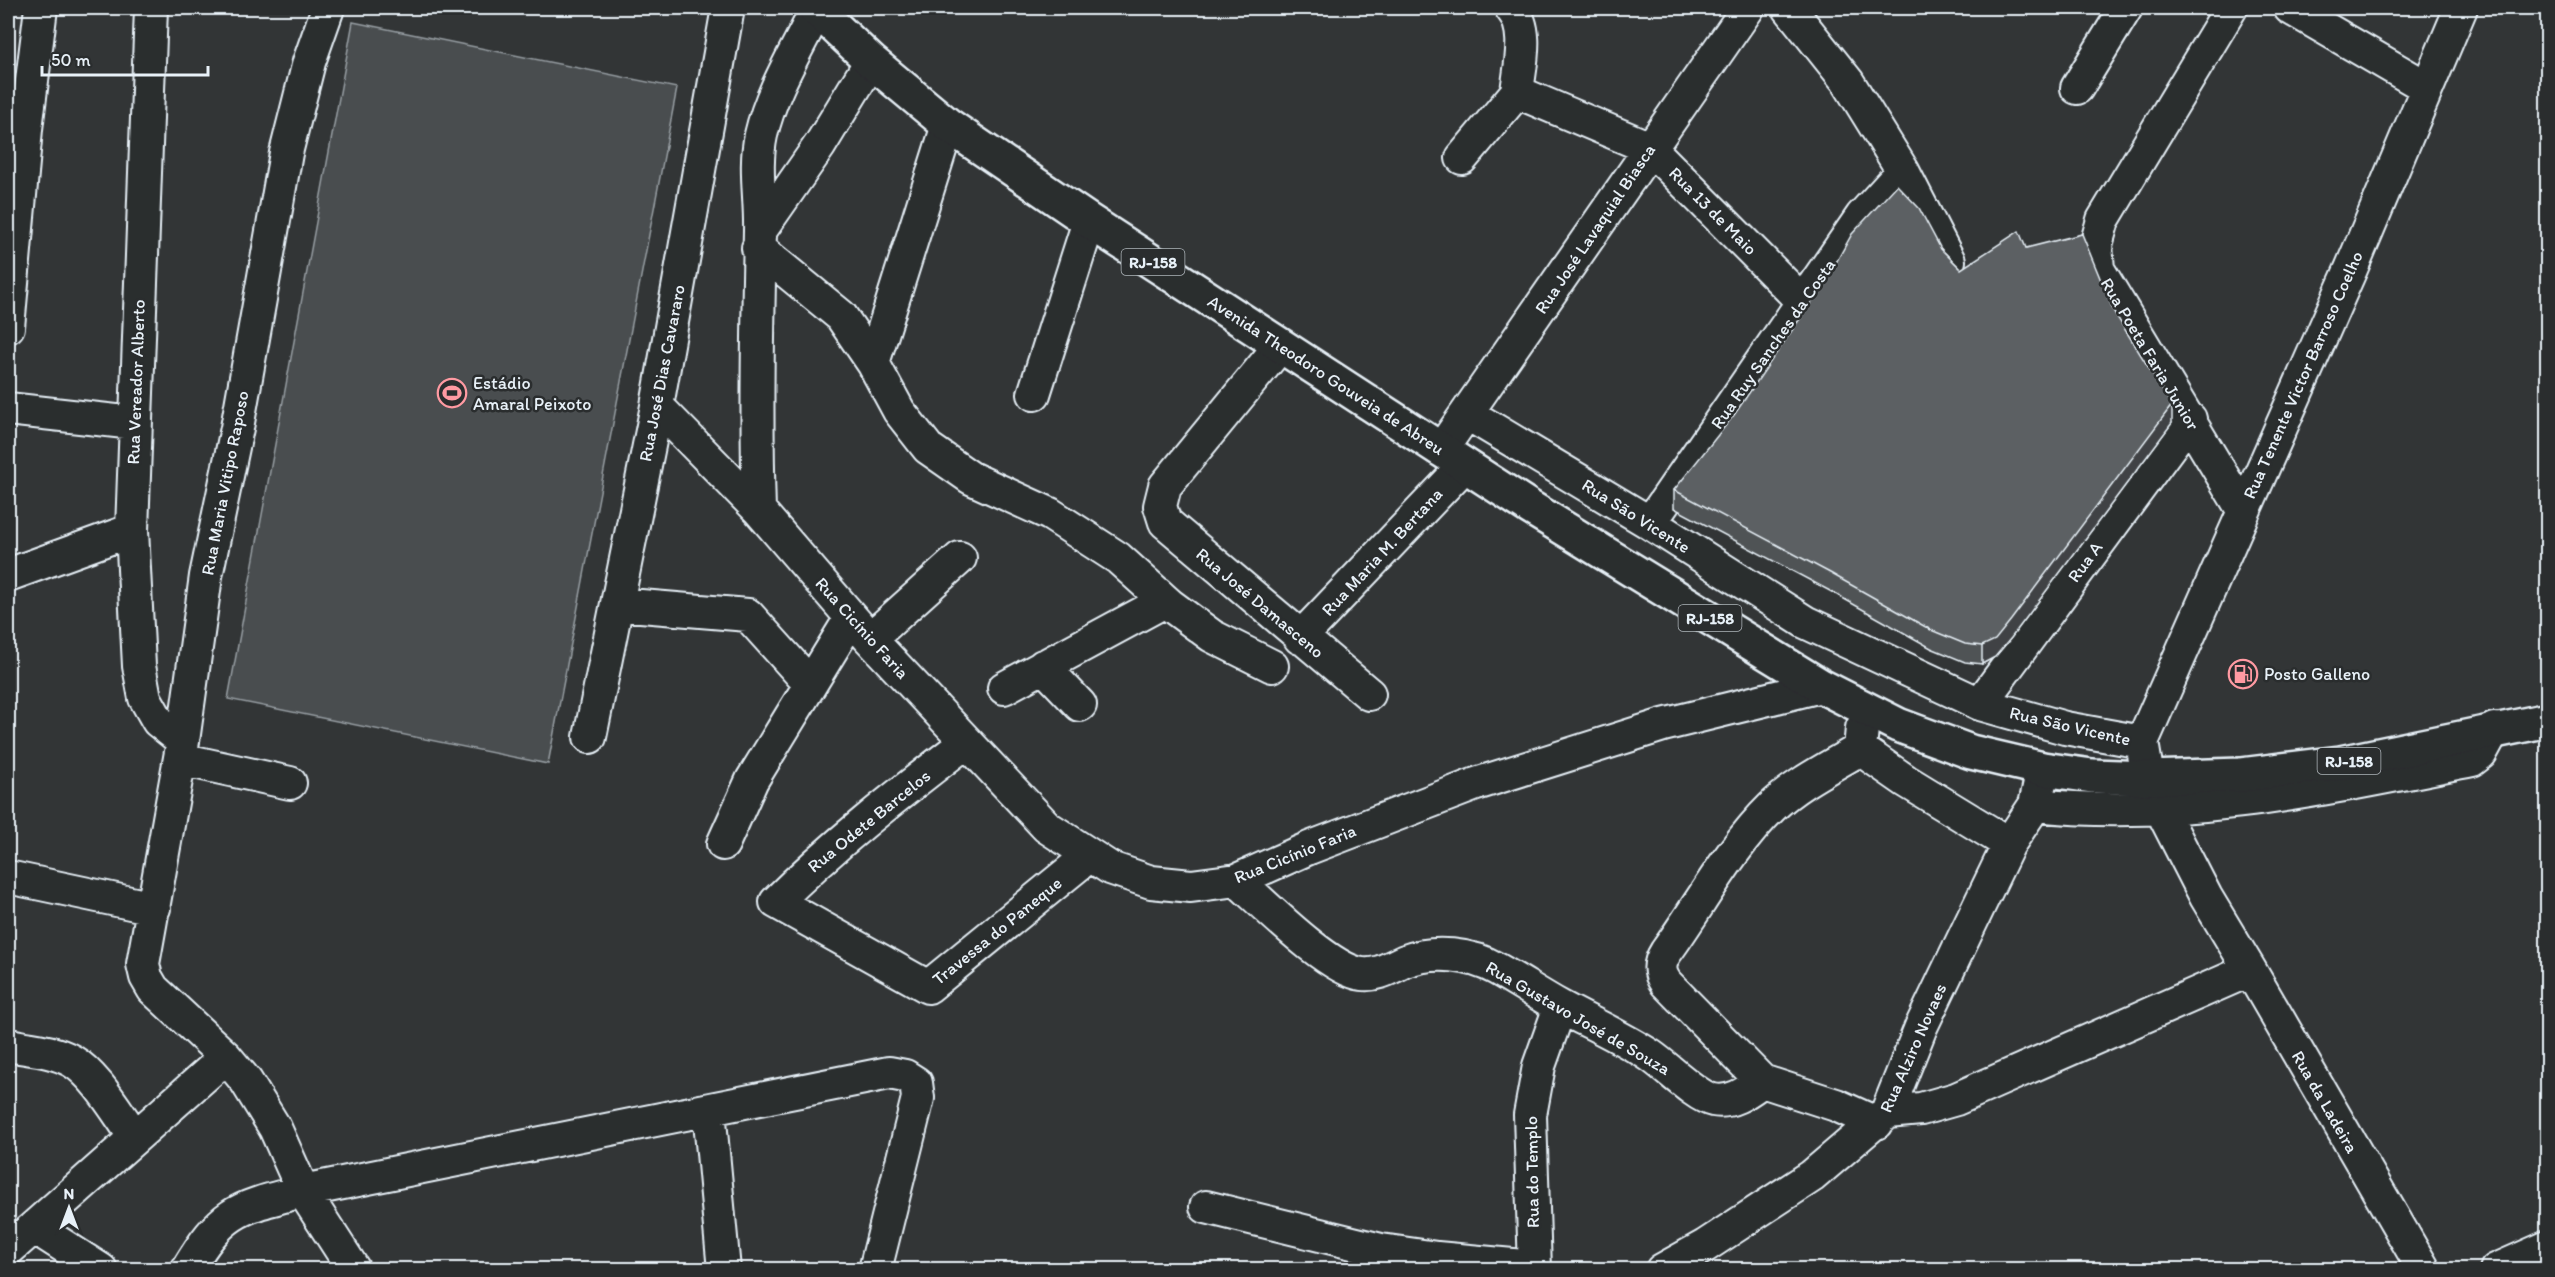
<svg xmlns="http://www.w3.org/2000/svg" width="2555" height="1277" viewBox="0 0 2555 1277" font-family="Itim,sans-serif">
<style>
.green{fill:#494d4f;stroke:#989fa4;stroke-width:1.5}
.lines{fill:none;stroke-linecap:round;stroke-linejoin:round}
.minor-casing{stroke:#e8f1f8;stroke-width:36}
.major-casing{stroke:#e8f1f8;stroke-width:38}
.minor{stroke:#2a2d2e;stroke-width:32}
.major{stroke:#2a2d2e;stroke-width:33}
.wall{fill:#4f5355;stroke:#e8f1f8;stroke-width:1.5}
.shaded-wall{fill:#404345;stroke:#e8f1f8;stroke-width:1.5}
.building{fill:#5c6063;stroke:#e8f1f8;stroke-width:1.5}
.labels{text-anchor:middle;dominant-baseline:central;stroke-width:5;stroke-linejoin:round;paint-order:stroke}
.shield{fill:#2a2d2e;stroke:#afb6bb;stroke-width:1.5}
.shield-label{font-size:16px;font-weight:bold;fill:#e8f1f8}
.street-label{font-size:18px;fill:#e8f1f8;stroke:#2a2d2e}
.poi-label{font-size:18px;fill:#e8f1f8;stroke:#2a2d2e;text-anchor:start}
</style>
<rect width="100%" height="100%" fill="#323536"/>
<filter id="ink" filterUnits="userSpaceOnUse"><feTurbulence type="fractalNoise" baseFrequency=".0167" numOctaves="2"/><feDisplacementMap in="SourceGraphic" scale="12" xChannelSelector="R" yChannelSelector="G"/><feConvolveMatrix kernelMatrix="1 2 1 2 8 2 1 2 1" color-interpolation-filters="sRGB"/></filter>
<g filter="url(#ink)">
<!-- green -->
<path class="green" d="M353,22L677,88L548,764L228,699Z"/>
<g class="lines">
<!-- minor casing -->
<g class="minor-casing">
<path id="minor" d="M151,8L132,530L139,666L145,698L158,721L183,741
M328,8L309,62L286,153L237,428L206,576L183,741L143,964L146,977L153,989L226,1057L246,1081L275,1128L303,1191L354,1270
M1511,8C1530,29 1520,65 1517,92
M1789,8L1848,82L1903,171L1949,261
M2231,8L2103,220L2096,245L2098,269L2243,510
M2290,8L2426,87
M2077,88L2126,8
M1517,92L1650,148L1802,301
M1462,158L1517,92
M760,231L820,145L871,61
M758,248L841,316L873,363L899,411L928,448L971,478L1050,514L1118,558L1170,605L1212,636L1272,666
M8,327L26,129L41,8
M1280,346L1165,486L1160,506L1165,522L1369,694
M873,363L948,125
M1034,394L1089,221
M657,406L759,510L870,639L1047,827L1110,868L1151,882L1191,886L1237,880L1309,848L1476,784L1663,725L1821,686
M8,409L134,423
M1468,414L1650,523L1805,622L1980,704L2065,728L2142,742L2148,778L2161,809L2206,897L2250,970L1956,1099L1921,1109L1887,1112
M1441,450L1748,8
M759,510C756,417 758,324 760,231C761,199 754,167 761,135C771,91 797,50 817,9
M1650,523L1862,216L1903,171
M8,575L132,530
M617,604L748,615L810,684
M1300,638L1464,466
M870,639L960,558
M1043,666L1080,705
M1004,688L1165,601
M1980,704L2190,419
M1862,728L1860,749L1906,781L2009,844
M590,737L657,406L728,8
M2142,742L2351,269L2461,8
M965,743C899,794 835,843 776,902L928,987L1090,855
M1860,749C1830,767 1797,783 1772,807C1729,849 1701,904 1666,952C1659,963 1658,972 1666,983L1762,1081L1836,1105L1876,1123
M180,759L290,783
M2035,805C2184,821 2326,789 2472,760L2481,753L2494,729
M723,844L752,780L851,618
M8,877L154,908
M1237,880C1264,904 1329,970 1362,974C1378,976 1391,967 1405,961C1434,950 1471,954 1497,969C1518,981 1538,994 1559,1006C1590,1023 1622,1037 1651,1056C1667,1067 1697,1097 1713,1100C1732,1104 1748,1091 1762,1081
M2250,970L2424,1270
M8,1045C28,1049 53,1050 72,1061C96,1075 118,1114 135,1137
M709,1110L724,1270
M1206,1207L1381,1250L1437,1258L1535,1267
M34,1227L101,1270
M8,1250L226,1057
M187,1270C223,1209 238,1208 303,1191L889,1073L905,1076L916,1083L918,1098L875,1270
M1535,1270L1530,1115L1539,1066L1560,1007
M1662,1270L1705,1246L1812,1176L1887,1112L1921,1027L1978,908L2009,844L2035,805L2043,769
M2496,1270L2548,1247"/>
</g>
<!-- major casing -->
<g class="major-casing">
<path id="major" d="M815,8L871,61L948,125L1089,221L1531,508L1821,686L1898,725L1971,752L2043,769L2092,776L2148,778L2241,775L2340,763L2548,720"/>
</g>
<!-- minor -->
<use href="#minor" class="minor"/>
<!-- major -->
<use href="#major" class="major"/>
</g>
<!-- wall -->
<path class="wall" d="M2026,248L2114,312L2172,423L2011,638L1995,657L1982,664L1965,662L1931,648L1830,591L1674,508V490L1941,249L1961,269Z"/>
<!-- shaded-wall -->
<path class="shaded-wall" d="M2172,405V423L2011,638L1995,657L1982,664V646Z"/>
<!-- building -->
<path class="building" d="M1897,185L1919,208L1941,249L1961,269L2019,231L2026,248L2082,234L2114,312L2172,405L2011,620L1995,640L1982,646L1965,644L1931,630L1830,573L1674,490L1734,415L1825,282L1852,234Z"/>
</g>
<!-- icons -->
<defs>
<g id="stadium-ring" transform="scale(1.5)"><circle r="9.5" fill="#2a2d2e" stroke="#ff9aa2" stroke-width="1.5"/><path d="M0-5a6.5 5 0 1 0 0 10a6.5 5 0 1 0 0-10ZM-3.5-1.8h7v3.6h-7Z" fill="#ff9aa2"/></g>
<g id="fuel-ring" transform="scale(1.5)"><circle r="9.5" fill="#2a2d2e" stroke="#ff9aa2" stroke-width="1.5"/><path d="M-5.5-6h7V0h2V4h1.3V-2.5L3-4.5l.8-.8L6-3V5H2.5V1h-1V6h-7ZM-4.2-4.7v3.2H.2V-4.7Z" fill="#ff9aa2"/></g>
</defs>
<g fill-rule="evenodd">
<use href="#stadium-ring" x="452" y="393"/>
<use href="#fuel-ring" x="2243" y="674"/>
</g>
<g class="labels">
<!-- shield labels -->
<g class="shield">
<rect x="1121.5" y="249" width="63" height="26" rx="4.5"/>
<rect x="1678.5" y="605" width="63" height="26" rx="4.5"/>
<rect x="2317.5" y="748" width="63" height="26" rx="4.5"/>
</g>
<g class="shield-label">
<text x="1153" y="262">RJ-158</text>
<text x="1710" y="618">RJ-158</text>
<text x="2349" y="761">RJ-158</text>
</g>
<!-- street labels -->
<g class="street-label">
<text transform="translate(1713 211) rotate(45)">Rua 13 de Maio</text>
<text transform="translate(1595 229) rotate(-56)">Rua José Lavaquial Biasca</text>
<text transform="translate(1773 344) rotate(-55)">Rua Ruy Sanches da Costa</text>
<text transform="translate(2150 354) rotate(59)">Rua Poeta Faria Junior</text>
<text transform="translate(662 373) rotate(-79)">Rua José Dias Cavararo</text>
<text transform="translate(1326 375) rotate(33)">Avenida Theodoro Gouveia de Abreu</text>
<text transform="translate(2303 375) rotate(-66)">Rua Tenente Victor Barroso Coelho</text>
<text transform="translate(136 382) rotate(-88)">Rua Vereador Alberto</text>
<text transform="translate(225 483) rotate(-79)">Rua Maria Vitipo Raposo</text>
<text transform="translate(1636 516) rotate(32)">Rua São Vicente</text>
<text transform="translate(1382 552) rotate(-47)">Rua Maria M. Bertana</text>
<text transform="translate(2085 562) rotate(-54)">Rua A</text>
<text transform="translate(1260 603) rotate(40)">Rua José Damasceno</text>
<text transform="translate(862 628) rotate(48)">Rua Cicínio Faria</text>
<text transform="translate(2070 726) rotate(13)">Rua São Vicente</text>
<text transform="translate(869 821) rotate(-39)">Rua Odete Barcelos</text>
<text transform="translate(1295 854) rotate(-22)">Rua Cicínio Faria</text>
<text transform="translate(997 931) rotate(-39)">Travessa do Paneque</text>
<text transform="translate(1578 1018) rotate(30)">Rua Gustavo José de Souza</text>
<text transform="translate(1913 1048) rotate(-66)">Rua Alziro Novaes</text>
<text transform="translate(2325 1102) rotate(60)">Rua da Ladeira</text>
<text transform="translate(1532 1172) rotate(-91)">Rua do Templo</text>
</g>
<!-- poi labels -->
<g class="poi-label">
<text x="473" y="383">Estádio<tspan x="473" dy="21">Amaral Peixoto</tspan></text>
<text x="2264" y="674">Posto Galleno</text>
</g>
</g>
<!-- margin -->
<rect width="2555" height="1277" fill="none" stroke="#2a2d2e" stroke-width="30"/>
<rect x="15" y="15" width="2525" height="1247" fill="none" stroke="#e8f1f8" stroke-width="2" filter="url(#ink)"/>
<!-- north arrow -->
<g transform="translate(69 1208)" stroke="#2a2d2e" stroke-width="4.5" paint-order="stroke">
<path d="M0-4.5L10 22L0 15L-10 22Z" fill="#e8f1f8"/>
<text y="-9" font-size="16" font-weight="bold" text-anchor="middle" fill="#e8f1f8">N</text>
</g>
<!-- scale -->
<path d="M42 66v9h166v-9" fill="none" stroke="#e8f1f8" stroke-width="3"/>
<text x="51" y="66" font-size="18" fill="#e8f1f8" stroke="#2a2d2e" stroke-width="4.5" paint-order="stroke">50 m</text>
</svg>
